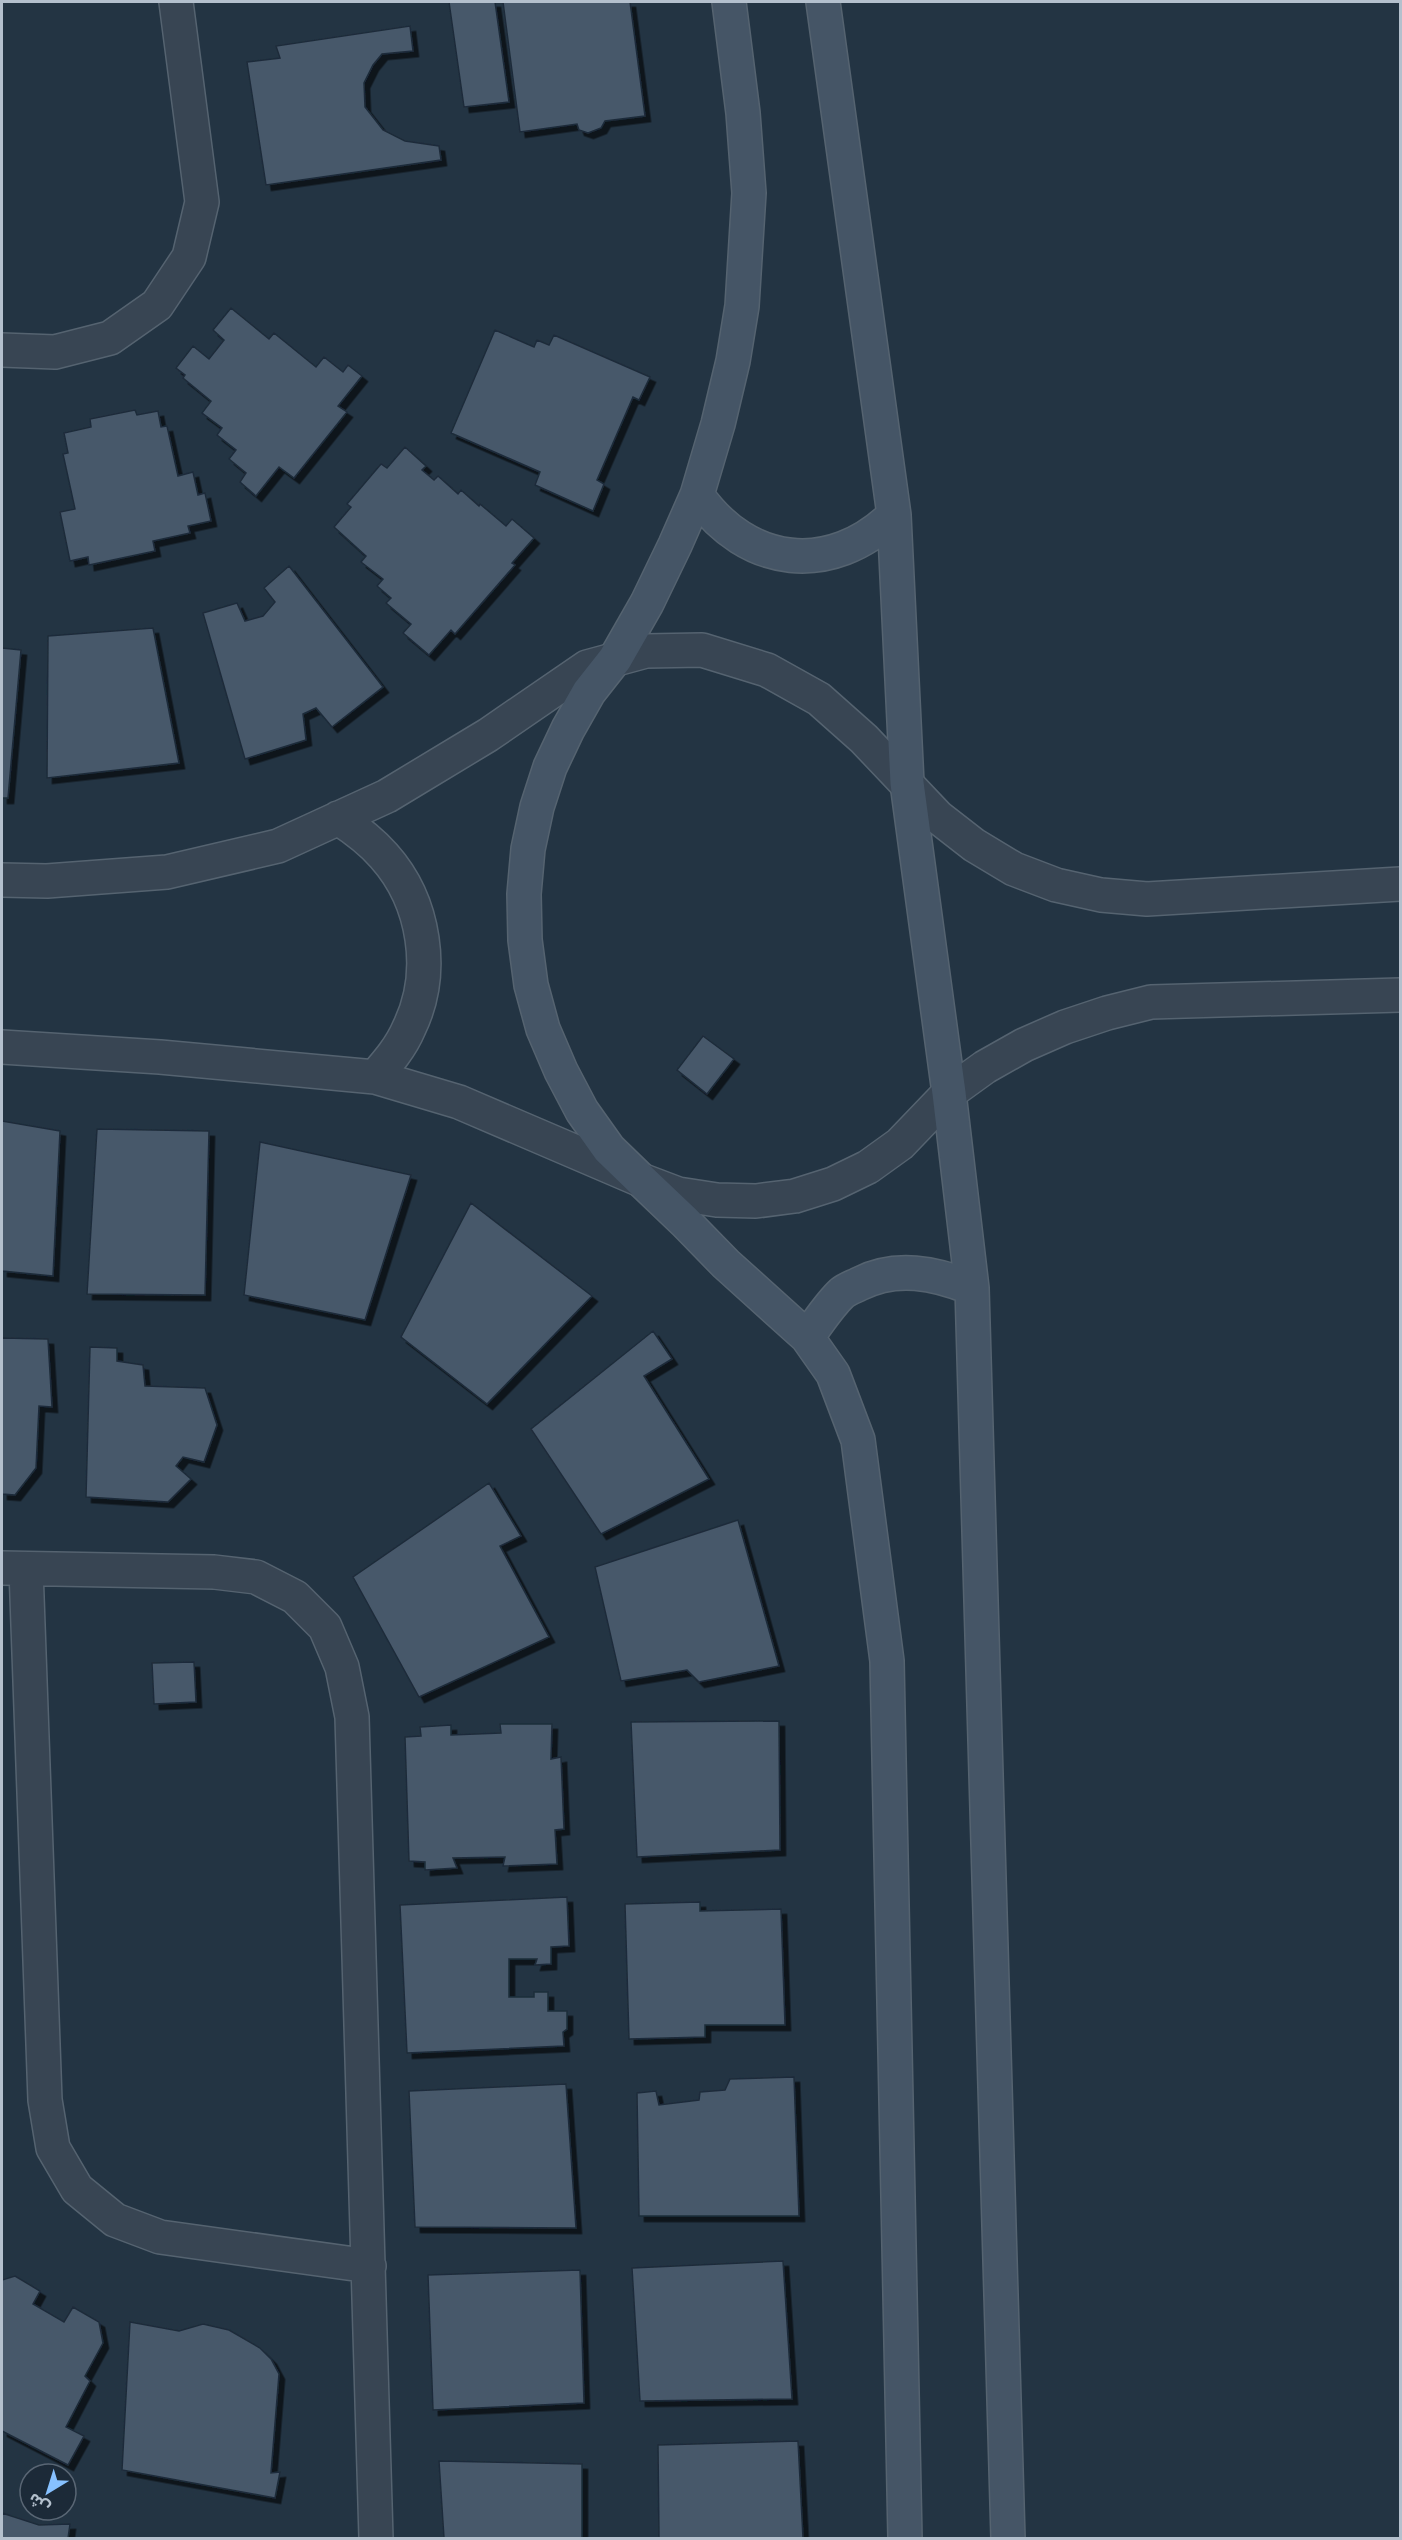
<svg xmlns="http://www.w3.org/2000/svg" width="1402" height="2540" viewBox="0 0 1402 2540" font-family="Roboto,'Noto Sans Arabic',sans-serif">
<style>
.building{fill:#47586a;stroke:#1e2c3a;stroke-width:1.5;filter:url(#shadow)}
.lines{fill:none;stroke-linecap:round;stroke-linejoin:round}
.street-casing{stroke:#556370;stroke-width:36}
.secondary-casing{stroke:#556370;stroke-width:36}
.street{stroke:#384553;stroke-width:33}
.secondary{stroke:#455566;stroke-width:33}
</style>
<defs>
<filter id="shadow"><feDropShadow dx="5.5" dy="5.5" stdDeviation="0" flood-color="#0009"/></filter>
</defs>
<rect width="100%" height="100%" fill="#233443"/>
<!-- building -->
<path class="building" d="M449,2H495L509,102L464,107Z
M503,2H630L645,116L605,121L601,128L588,133L579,130L577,124L520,132Z
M410,26L413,51L382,54L373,65L364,83L365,107L383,130L405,141L439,146L441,160L266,185L247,62L280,58L276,46Z
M231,308L269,339L274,333L316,367L324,357L343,372L348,365L362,376L338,406L347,412L294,478L279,467L256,496L240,482L246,473L229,459L236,450L217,435L222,428L202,413L211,401L183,378L185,375L176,368L193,346L209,359L224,340L213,330Z
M495,330L534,347L537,340L549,345L554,335L650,377L639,400L633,397L597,480L604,484L593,511L535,485L540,472L451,433Z
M135,410L137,415L158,411L161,427L167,426L178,476L193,472L198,495L205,493L211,521L188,526L190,533L153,541L155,551L89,565L88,557L70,561L60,512L75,509L63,454L68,453L64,433L91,427L90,419Z
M405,447L426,466L422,470L434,480L438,476L458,494L461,490L479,506L480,504L506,526L512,519L534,538L512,563L515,565L455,634L451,630L429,655L403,633L411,624L386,603L391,598L377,586L383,579L361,562L366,556L334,527L351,507L347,504L381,464L387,468Z
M289,566L383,687L332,727L316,708L303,714L306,740L245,759L203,613L237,603L245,621L263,616L275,602L264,588Z
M153,628L179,763L47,778L48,636Z
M2,648L21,650L8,798H2Z
M703,1036L734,1059L707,1094L677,1070Z
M2,1121L60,1131L53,1276L2,1271Z
M97,1129L209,1131L205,1295L87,1294Z
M260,1142L411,1175L365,1320L244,1295Z
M471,1203L592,1296L487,1404L401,1337Z
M653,1331L672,1359L644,1376L709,1479L601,1534L531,1429Z
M2,1338L48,1339L52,1407L39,1406L36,1468L15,1495L2,1494Z
M90,1347L117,1348V1361L143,1365L145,1386L205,1388L217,1425L204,1462L183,1457L176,1466L191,1479L168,1502L86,1497Z
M489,1483L521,1536L500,1546L549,1637L419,1697L353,1577Z
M738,1520L779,1666L699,1682L687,1670L621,1681L595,1567Z
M194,1662L196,1702L154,1704L152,1663Z
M779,1721L780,1850L637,1857L631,1722Z
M500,1724H552L551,1759L561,1757L564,1829L555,1830L557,1864L503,1866L505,1857L453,1858L457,1868L425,1870V1862L409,1861L405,1737L421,1736L420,1727L451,1725V1735L501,1733Z
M567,1897L569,1946L551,1947V1964L535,1965L537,1959H509V1997H534V1992H548V2011H567V2029L563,2032L564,2046L407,2053L400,1905Z
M700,1902V1911L781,1909L785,2025H705V2037L629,2039L625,1904Z
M794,2077L799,2216H639L637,2093L656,2091L659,2105L699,2100L700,2092L725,2090L730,2079Z
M566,2084L576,2228L415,2227L409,2091Z
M783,2261L792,2399L640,2401L632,2268Z
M580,2270L584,2403L433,2410L428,2275Z
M15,2276L40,2291L33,2304L64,2322L73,2307L99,2322L103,2343L85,2376L90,2381L66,2427L84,2436L68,2465L2,2431V2280Z
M130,2322L179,2331L203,2324L229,2330L260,2348L271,2359L279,2374L271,2473L280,2472L275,2498L122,2470Z
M798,2441L803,2538H659L658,2445Z
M439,2461L582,2464V2538H444Z
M2,2513L39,2525L70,2524L68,2538H2Z"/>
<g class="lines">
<!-- street casing -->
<g class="street-casing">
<path id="street" d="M2,350L55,352L110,338L157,305L189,257L202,202L176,2
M338,818C355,829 371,841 384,856C425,902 436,973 409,1028C401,1047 388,1062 375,1077
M2,880L47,881L167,872L278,846L387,796L488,735L587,667L646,651L702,650L767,670L819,699L864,739L938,817L974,845L1014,869L1056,885L1101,895L1147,899L1400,884
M2,1047L160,1057L375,1077L459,1102L641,1180L678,1194L717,1200L756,1201L795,1196L833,1184L868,1167L900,1144L949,1093L985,1067L1024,1045L1065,1027L1107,1013L1151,1002L1400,995
M2,1568L214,1572L256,1577L295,1597L325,1627L342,1667L352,1717L376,2538
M26,1569L45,2100L53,2148L77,2189L115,2220L160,2237L369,2266"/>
</g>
<!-- secondary casing -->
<g class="secondary-casing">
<path id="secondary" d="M729,2L743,113L749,193L742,306L733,361L718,424L697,495L675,545L647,603L615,659L589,692L568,729L550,767L537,807L528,849L524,894L525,940L531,985L543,1029L561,1071L582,1111L609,1149L641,1180L685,1222L726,1264L807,1337L833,1374L858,1440L887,1661L905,2538
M823,2L894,515L907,783L949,1093L972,1288L1008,2538
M697,495C747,567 831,577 894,515
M807,1337C818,1323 829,1305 842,1293C847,1289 853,1287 859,1284C896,1265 935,1273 972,1288"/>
</g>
<!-- street -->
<use href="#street" class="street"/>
<!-- secondary -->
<use href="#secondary" class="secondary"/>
</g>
<!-- border -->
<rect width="1402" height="2540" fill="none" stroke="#b4c0cd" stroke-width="6"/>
<!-- north arrow -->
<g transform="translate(48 2492) rotate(218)"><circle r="28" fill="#1c2a38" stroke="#596674" stroke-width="1.5"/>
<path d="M0-4.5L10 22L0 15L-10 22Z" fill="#87c1ff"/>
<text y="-9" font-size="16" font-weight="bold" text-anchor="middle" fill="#b4c0cd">ش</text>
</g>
</svg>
